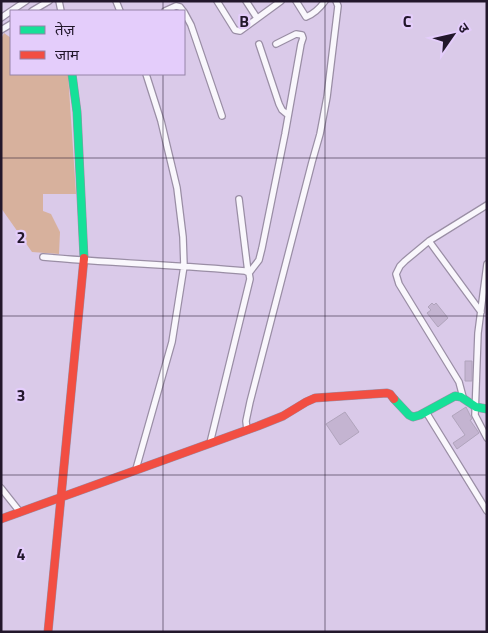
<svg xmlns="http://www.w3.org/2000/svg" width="488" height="633" viewBox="0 0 488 633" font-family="'Titillium Web','Noto Sans Devanagari',sans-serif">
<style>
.green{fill:#d7b19d}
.building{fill:#c4b4d1;stroke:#b0a4bc}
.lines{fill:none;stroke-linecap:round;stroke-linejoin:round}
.street-casing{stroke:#9a8ea5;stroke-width:8}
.fast-casing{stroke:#9a8ea5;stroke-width:9}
.jam-casing{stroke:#9a8ea5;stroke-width:9}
.street{stroke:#f9f7fc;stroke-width:5.5}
.fast{stroke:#16e098;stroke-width:8}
.jam{stroke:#f24e42;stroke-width:8}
.grid{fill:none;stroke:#22172b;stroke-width:1;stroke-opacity:0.55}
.grid-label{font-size:16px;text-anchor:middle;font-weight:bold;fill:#22172b;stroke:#e4cdfb;stroke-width:4.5;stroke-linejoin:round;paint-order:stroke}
</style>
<rect width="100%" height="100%" fill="#dacae9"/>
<!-- green -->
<path class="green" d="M4,33L11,38V74H68L76,194H43V211L51,214L60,232L59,254L32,252L1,208V39Z"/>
<!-- building -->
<path class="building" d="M432,303L434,305L436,303L448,318L438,327L427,313L431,310L428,307Z
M465,361H472V381H465Z
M466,407L472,419L470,420L479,433L457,449L453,443L465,435L452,416Z
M345,412L359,432L340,445L326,424Z"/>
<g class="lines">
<!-- street casing -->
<g class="street-casing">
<path id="street" d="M59,1L61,11
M116,1L120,11
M217,1L235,30L240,31L281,1
M246,1L257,18
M296,1L306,17C314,14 320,8 325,1
M11,11L26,1
M32,11L49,1
M165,11L176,6L180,7L183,11
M184,12L191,25L222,116
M1,18L11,11
M1,30L11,24
M259,44L279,104L282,110L288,115
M239,199L248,272
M429,241L481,312
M43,257C110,263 178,265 245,271L249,273L250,279L210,443
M487,264L478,333L475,415L487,438
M249,273L259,260L262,248L285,134L301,44L303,38L302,35L296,34L276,44
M463,397L459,382L399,284L396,274L400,266L405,261L429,241L487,205
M426,412L487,511
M247,430L246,421L250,402L312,162L320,134L327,97L338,6L336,1
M136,469L172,342L184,266L183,237L177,188L161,121L146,74
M1,488L20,512"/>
</g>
<!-- fast casing -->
<g class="fast-casing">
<path id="fast" d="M72,74L77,112L84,258
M394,399L409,415L413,417L420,415L455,396L461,397L476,407L487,409"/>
</g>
<!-- jam casing -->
<g class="jam-casing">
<path id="jam" d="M1,519L258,426L283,416L306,402L315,398L387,393L390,394L394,399
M48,632L84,258"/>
</g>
<!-- street -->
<use href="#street" class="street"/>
<!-- fast -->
<use href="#fast" class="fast"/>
<!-- jam -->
<use href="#jam" class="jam"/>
</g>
<!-- grid -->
<path class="grid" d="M163,1V11M325,1V632M163,74V632M1,158H487M1,316H487M1,475H487"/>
<g class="grid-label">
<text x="244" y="27">B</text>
<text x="407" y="27">C</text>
<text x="21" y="243">2</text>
<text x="21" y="401">3</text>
<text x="21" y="560">4</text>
</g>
<!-- border -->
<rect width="488" height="633" fill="none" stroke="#22172b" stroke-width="5"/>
<!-- legend -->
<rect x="10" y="10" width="175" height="65" fill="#e4cdfb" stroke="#9684a8"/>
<rect x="20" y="26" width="25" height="8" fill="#16e098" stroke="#9684a8"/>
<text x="55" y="35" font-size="15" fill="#22172b">तेज़</text>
<rect x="20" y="51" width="25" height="8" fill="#f24e42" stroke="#9684a8"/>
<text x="55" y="60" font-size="15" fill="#22172b">जाम</text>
<!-- north arrow -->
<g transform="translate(453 35) rotate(56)" stroke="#e4cdfb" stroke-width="4" paint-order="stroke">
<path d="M0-4L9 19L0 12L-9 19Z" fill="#22172b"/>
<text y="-8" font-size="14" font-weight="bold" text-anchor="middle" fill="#22172b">उ</text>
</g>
</svg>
